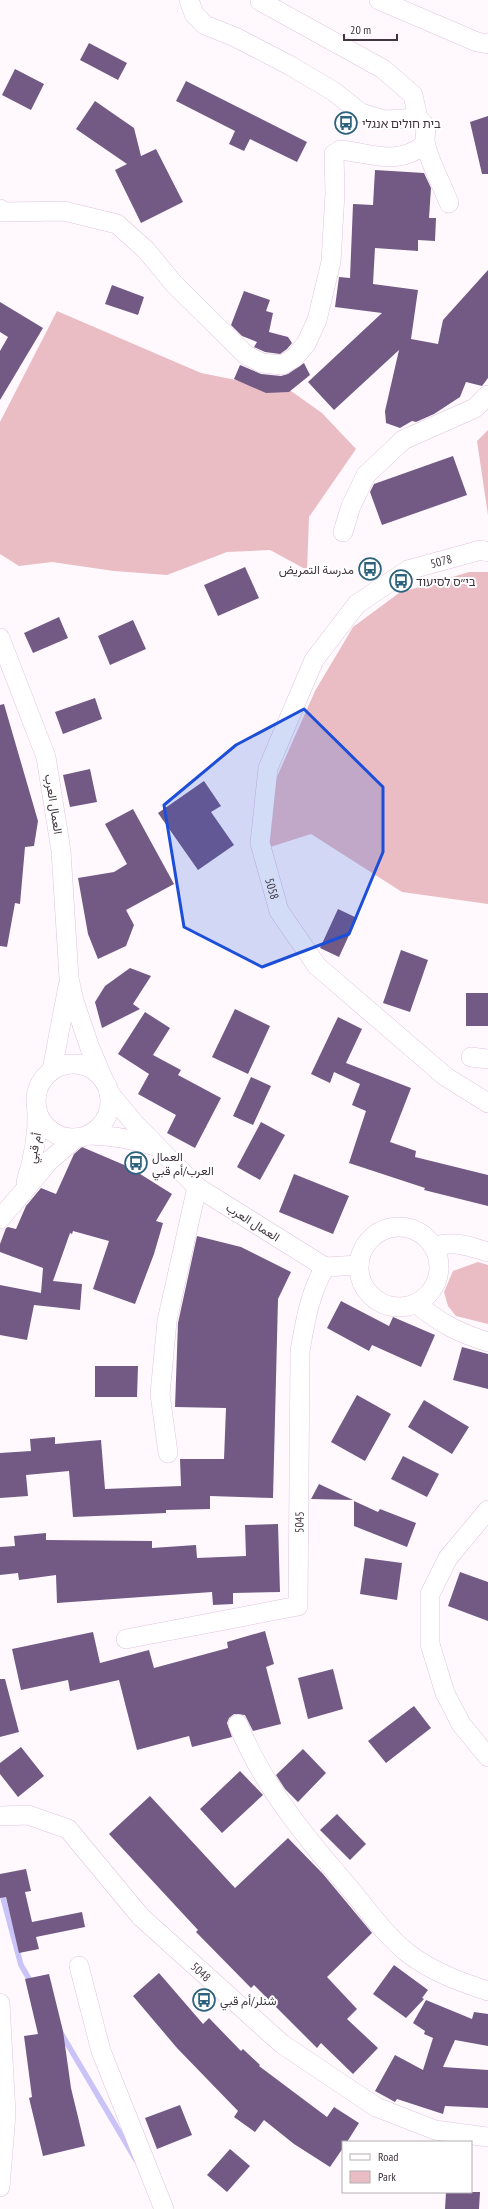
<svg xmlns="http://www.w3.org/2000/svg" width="488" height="2209" viewBox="0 0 488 2209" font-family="'PT Sans Narrow',Vazirmatn,'Noto Sans Hebrew',sans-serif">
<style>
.green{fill:#eabdc5}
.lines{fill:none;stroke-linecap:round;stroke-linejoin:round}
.stream{stroke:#c9c3f7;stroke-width:5.5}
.building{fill:#725a85}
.minor-casing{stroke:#dfc5dc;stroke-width:20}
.minor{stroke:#fff;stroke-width:19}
.marked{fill:#1d4ed8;fill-opacity:0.2;stroke:#1d4ed8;stroke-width:3;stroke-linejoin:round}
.labels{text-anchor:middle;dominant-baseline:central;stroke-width:4;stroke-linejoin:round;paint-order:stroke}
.poi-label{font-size:12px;fill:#40353f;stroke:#fff;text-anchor:start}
.street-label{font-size:12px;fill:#40353f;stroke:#fff}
</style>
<rect width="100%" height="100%" fill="#fff9fe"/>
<!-- green -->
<path class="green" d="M57,311L201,373L291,391L322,413L356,449L309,517L307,570L270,550L227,552L167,575L114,571L52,562L19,566L0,554V422Z
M488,430V515L477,441Z
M469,572H488V904L402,892L311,834L267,848L276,779L315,691L353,627L399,593Z
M478,1262L488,1265V1324L456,1316L448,1306L444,1292L453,1271Z"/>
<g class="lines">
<!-- stream -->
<path class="stream" d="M0,1887L21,1965L32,1984
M61,2033L136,2160"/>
</g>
<!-- building -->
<path class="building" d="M89,43L127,63L118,80L80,60Z
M15,69L44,84L31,110L2,95Z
M186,81L307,142L297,162L250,139L244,151L229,144L235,131L176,101Z
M95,101L134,128L141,156L156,149L183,202L141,223L115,170L127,164L76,129Z
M488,116V174H482L470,122Z
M375,170L424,173L431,188L429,218H436L435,241L418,240V251L375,248L373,284L418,290L411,339L438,344L443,320L488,270V378L482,386L466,382L460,397L434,414L416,422L412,421L400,428L386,423L385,411L399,350L334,410L308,382L382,313L335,307L339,277L350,278L353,204L373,205Z
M112,285L144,297L138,315L105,304Z
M244,291L270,300L266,311L273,313L269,332L288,337L292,343L287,349L280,354L265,352L254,347L257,342L242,336L231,325Z
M0,302L43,328L0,400V351L8,337L0,332Z
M304,363L310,375L289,392L266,393L234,379L240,365L261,374L281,376L288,374Z
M453,456L467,495L382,525L370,492L374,484Z
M245,567L259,598L218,616L204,585Z
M59,617L68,638L33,653L24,633Z
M133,620L146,649L110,665L98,636Z
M95,698L102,719L63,734L55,712Z
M4,704L38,821L34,846L25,847L20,904L15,903L7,947L0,946V705Z
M90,769L97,802L70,807L63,775Z
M204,781L221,806L211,812L234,845L198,870L158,813Z
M133,809L174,884L126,910L134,925L126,946L98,959L88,934L78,878L114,872L127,864L105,824Z
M338,909L357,918L339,957L320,948Z
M401,950L428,960L410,1012L383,1003Z
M130,968L151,976L133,1004L140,1009L102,1028L95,1002L105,986Z
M466,993H488V1026H466Z
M235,1009L270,1026L248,1074L212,1057Z
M145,1012L170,1028L153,1055L181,1070L178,1075L221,1098L195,1148L167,1133L176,1115L138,1094L149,1074L118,1054Z
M338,1017L362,1029L346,1063L411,1088L390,1142L416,1151L415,1157L488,1175V1206L424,1190L425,1188L349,1163L366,1111L352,1105L360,1084L334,1072L330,1083L311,1074Z
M251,1077L271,1086L253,1125L233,1116Z
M261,1122L285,1135L260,1180L237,1167Z
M82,1147L129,1167L172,1194L156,1221L163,1223L154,1254L135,1304L93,1289L109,1241L73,1231L72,1234L70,1233L53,1281L82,1284L80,1310L34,1305L27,1340L0,1335V1285L41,1293L43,1268L0,1252V1244L6,1228L8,1227L16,1229L26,1206L41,1188L56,1194L74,1154Z
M294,1174L349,1196L333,1234L279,1212Z
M197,1236L241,1247L291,1272L278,1299L273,1498L210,1496V1509L166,1510V1513L73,1517L69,1471L26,1475L28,1496L0,1498V1453L31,1451L30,1439L55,1437V1444L101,1440L105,1489L181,1486L180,1459H224L226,1408L175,1407L178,1323Z
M341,1301L389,1326L393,1317L435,1335L421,1367L372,1345L369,1351L327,1328Z
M462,1347L488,1354V1389L453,1380Z
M95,1366H138L137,1397H95Z
M357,1395L391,1414L365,1461L331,1442Z
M424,1400L469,1427L452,1454L408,1427Z
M403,1456L439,1474L427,1497L391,1479Z
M319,1484L353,1500L311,1499Z
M354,1501L378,1512L380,1509L416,1523L407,1547L354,1526Z
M278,1524L280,1592L233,1593V1604L213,1605L212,1592L57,1603L56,1575L19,1580L18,1573L0,1575V1547L15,1546L14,1536L46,1533V1540L152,1541V1548L196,1545L197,1558L246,1556L245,1525Z
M365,1558L402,1563L397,1600L360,1594Z
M460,1572L488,1582V1621L448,1606Z
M265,1631L274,1664L266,1667L281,1724L253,1731L245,1715L234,1714L229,1718L227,1723L232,1737L192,1747L189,1736L137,1750L119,1680L70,1691L68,1680L21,1690L12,1649L93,1632L100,1663L149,1650L154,1668L228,1648L227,1642Z
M333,1669L343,1709L308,1719L298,1678Z
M0,1679H5L19,1732L0,1737Z
M414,1706L431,1728L386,1763L368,1741Z
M21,1747L44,1776L18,1797L0,1774V1763Z
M303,1749L326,1773L298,1802L285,1789L276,1775Z
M240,1771L263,1795L222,1833L200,1809Z
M150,1796L235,1888L288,1838L323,1874L372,1933L327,1977L357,2009L347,2019L378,2048L353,2074L321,2043L317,2048L254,1985L251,1988L196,1932L198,1930L109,1834Z
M337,1814L366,1844L350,1860L320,1830Z
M26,1869L31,1891L25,1892L32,1922L82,1912L85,1927L36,1937L39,1949L19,1953L6,1897L0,1898V1874Z
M394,1965L428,1990L422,1998L424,1999L406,2018L373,1994Z
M159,1973L203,2024L209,2018L241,2051L243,2049L260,2065L259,2066L327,2117L334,2107L359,2123L347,2142H343V2148L330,2167L294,2144L264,2120L255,2132L234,2117L238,2111L177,2048L133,1996Z
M49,1974L63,2031L71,2088L85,2146L43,2156L29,2098L32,2097L24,2036L38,2034L25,1979Z
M426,2000L472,2019L474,2012L488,2014V2046L455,2040L443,2067L488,2070V2108L445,2106L443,2114L397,2099L395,2102L375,2091L395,2055L423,2070L433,2038L424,2034L425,2031L413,2023Z
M180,2105L192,2135L157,2149L145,2118Z
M230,2149L250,2166L227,2192L207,2175Z
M446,2192H480L479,2209H445Z"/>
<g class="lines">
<!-- minor casing -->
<g class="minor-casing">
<g id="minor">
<path d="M189,0L194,14L205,25L235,37L289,65L333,91L361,113L385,120L418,118C432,131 422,133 426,146C431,165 442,185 449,203"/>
<path d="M379,0L477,42L488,44"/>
<path d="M260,1L383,69L413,95L418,118"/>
<path d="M0,209L4,212L64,211L117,224L146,250L174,284L246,355L262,363L282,365L294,358L306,344L317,320L331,262L335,193L334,154L340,150C372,153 397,167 425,144"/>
<path d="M343,532L351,506L366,475L403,440L475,408L488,395"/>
<path id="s1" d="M488,552L481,550L408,570L357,604L314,660L268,768L260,843L279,911L317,966L446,1077L488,1103"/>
<path d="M0,638L46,757L61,851L69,978L74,1001L90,1048L104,1081"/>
<path d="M471,1057L488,1059"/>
<circle cx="73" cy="1101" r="37"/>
<path d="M52,1070L68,986"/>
<path d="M109,1093L136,1125L197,1187L325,1267L359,1265"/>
<path d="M88,1135C112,1135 132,1139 155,1146"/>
<path d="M26,1182C34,1157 38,1136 37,1110"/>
<path d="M0,1219L50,1160L76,1138"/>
<circle cx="399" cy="1267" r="40"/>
<path d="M433,1247C453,1240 468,1246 488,1252"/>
<path d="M416,1303C439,1323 459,1333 488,1342"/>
<path d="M168,1453L160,1394L167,1321L197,1187"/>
<path d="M488,1510L448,1558L430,1594V1644L445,1693L461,1724L488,1757"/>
<path id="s2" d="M126,1639L298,1606L300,1351C305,1322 310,1292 325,1267"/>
<path d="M238,1724C263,1787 308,1840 352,1891C369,1912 387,1937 409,1954C433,1972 460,1982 488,1991"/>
<path id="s3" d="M0,1816L28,1815L68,1829L141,1917L282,2044L376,2107L435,2130L488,2137"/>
<path d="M79,1966L101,2051L164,2209"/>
<path d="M0,2003L6,2114L0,2187"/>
</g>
</g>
<!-- minor -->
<use href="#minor" class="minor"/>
</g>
<!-- marked area -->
<path class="marked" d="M304,709L383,787V852L349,934L262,967L184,927L164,805L236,745Z"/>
<!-- icons -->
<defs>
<g id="bus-ring" transform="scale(1.15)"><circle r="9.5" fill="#fff" stroke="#2c627d" stroke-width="1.5"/><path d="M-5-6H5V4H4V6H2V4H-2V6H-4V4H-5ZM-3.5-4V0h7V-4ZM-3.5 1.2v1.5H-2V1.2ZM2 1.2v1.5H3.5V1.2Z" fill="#2c627d"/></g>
</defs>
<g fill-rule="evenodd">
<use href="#bus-ring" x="346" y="123"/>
<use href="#bus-ring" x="370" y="569"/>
<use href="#bus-ring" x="401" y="581"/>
<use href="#bus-ring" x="136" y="1163"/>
<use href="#bus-ring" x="204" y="2000"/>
</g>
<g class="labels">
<!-- poi labels -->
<g class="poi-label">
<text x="362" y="123">בית חולים אנגלי</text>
<text x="354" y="569" text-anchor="end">مدرسة التمريض</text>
<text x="416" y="581">בי״ס לסיעוד</text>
<text x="152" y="1156">العمال<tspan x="152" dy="14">العرب/أم قبي</tspan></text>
<text x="220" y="2000">شنلر/أم قبي</text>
</g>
<!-- street labels -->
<g class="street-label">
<text transform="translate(441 561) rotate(-15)">5078</text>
<text transform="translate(54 804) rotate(81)">العمال العرب</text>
<text stroke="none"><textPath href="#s1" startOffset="455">5058</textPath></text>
<text transform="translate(34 1148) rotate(-80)">أم قبي</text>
<text transform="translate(253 1222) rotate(32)">العمال العرب</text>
<text stroke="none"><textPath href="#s2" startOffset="259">5045</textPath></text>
<text stroke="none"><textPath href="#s3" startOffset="266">5048</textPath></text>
</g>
</g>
<!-- legend -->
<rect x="342" y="2141" width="130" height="52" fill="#ffffff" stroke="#b3aeb2"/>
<rect x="350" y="2154" width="20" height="6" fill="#ffffff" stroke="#b3aeb2"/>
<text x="378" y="2161" font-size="12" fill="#40353f">Road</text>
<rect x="350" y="2171" width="20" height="12" fill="#eabdc5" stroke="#b3aeb2"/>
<text x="378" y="2181" font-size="12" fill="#40353f">Park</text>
<!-- scale -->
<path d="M344 34v6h53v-6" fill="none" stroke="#40353f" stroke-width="2"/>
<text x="350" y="34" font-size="12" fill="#40353f" stroke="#ffffff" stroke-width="3" paint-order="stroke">20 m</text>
</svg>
